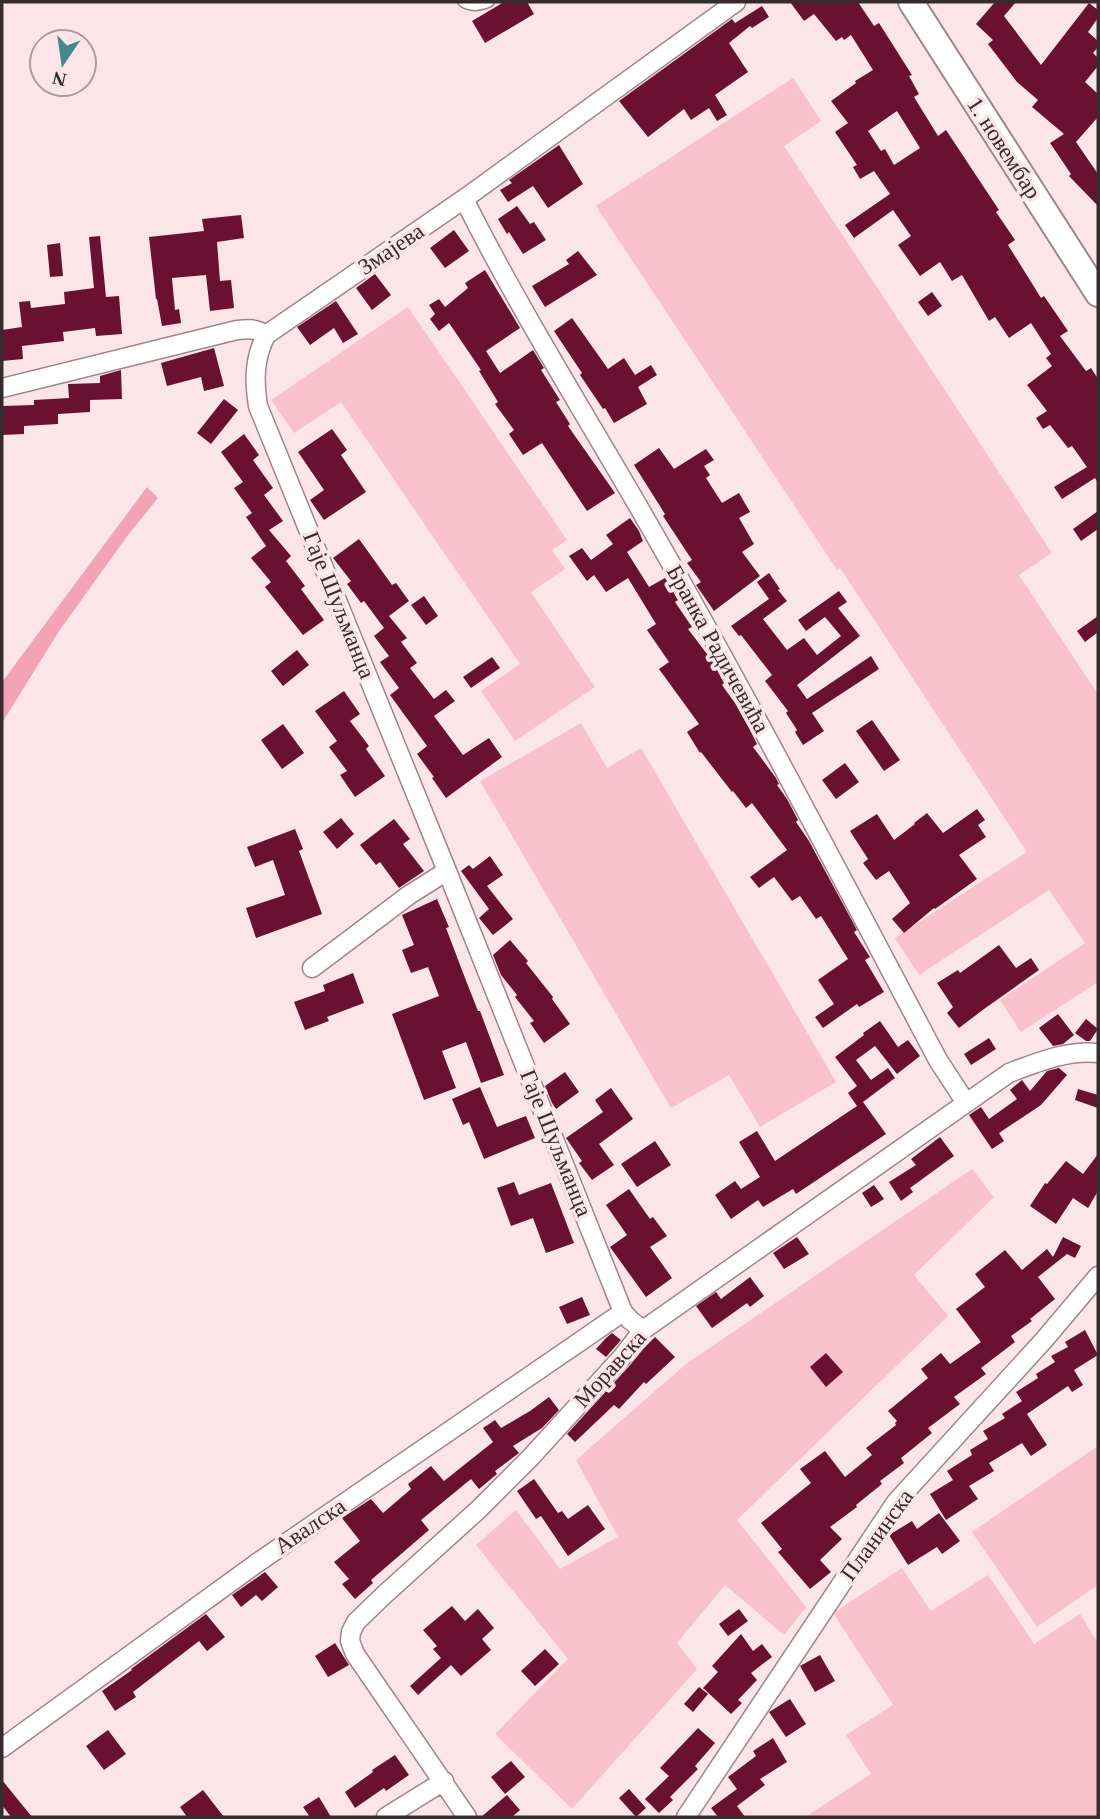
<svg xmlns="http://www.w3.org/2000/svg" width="1100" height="1819" viewBox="0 0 1100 1819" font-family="'Times New Roman',serif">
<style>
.green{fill:#f8c1cc}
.forest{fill:#f4a3b5}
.building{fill:#6a1132;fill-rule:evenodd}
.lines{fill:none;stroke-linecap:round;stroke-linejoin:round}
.service-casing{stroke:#a0858b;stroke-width:12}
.minor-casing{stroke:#a0858b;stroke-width:21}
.secondary-casing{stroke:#a0858b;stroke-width:28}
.service{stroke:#fff;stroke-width:9}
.minor{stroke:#fff;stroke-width:18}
.secondary{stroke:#fff;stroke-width:24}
.labels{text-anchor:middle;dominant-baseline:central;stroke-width:7;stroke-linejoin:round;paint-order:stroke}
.street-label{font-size:23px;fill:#362c2e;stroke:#fce5e9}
</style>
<rect width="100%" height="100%" fill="#fce5e9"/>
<!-- green -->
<path class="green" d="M793,78L821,121L784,146L1052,553L1019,575L1098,694V982L1021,1032L1000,1000L1085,943L1049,890L919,975L895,938L1027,852L840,568L837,570L596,206Z
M408,307L567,540L552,550L565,569L531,592L595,687L515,741L481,691L520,664L341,402L294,433L271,400Z
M581,723L607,768L641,748L836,1082L760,1127L729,1075L671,1108L480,781Z
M972,1169L994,1197L914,1275L948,1316L737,1520L806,1607L784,1635L725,1585L677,1643L697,1669L572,1809L495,1734L568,1659L476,1545L516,1510L560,1569L618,1537L576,1460L686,1364Z
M1098,1446V1585L1037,1627L972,1532Z
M902,1568L931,1611L988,1575L1034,1644L1080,1614L1098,1643V1817H805L871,1774L846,1735L893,1705L833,1613Z"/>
<!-- forest -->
<path class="forest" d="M147,487L158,498L128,535L59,631L2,723V682Z"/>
<!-- building -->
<path class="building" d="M504,2H527L534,14L485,43L472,21Z
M790,2H858L874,26L879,23L912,75L909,76L919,94L914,97L938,136L946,130L999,210L996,212L1015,240L1008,245L1041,298L1044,296L1068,331L1060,336L1086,371L1091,368L1098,379V483L1095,478L1062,499L1054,487L1087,467L1072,446L1068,448L1050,425L1043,429L1036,418L1047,411L1027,385L1052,366L1046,358L1051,354L1031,323L1009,338L995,317L989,321L962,275L952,281L940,262L920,276L898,245L911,236L893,210L854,238L845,225L890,194L874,171L860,179L853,167L857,165L835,132L848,123L831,101L856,83L855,81L873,70L851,35L844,40L842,37L836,41L814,14L804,21ZM897,111L920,148L894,165L885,149L881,151L868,131Z
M995,2H1016L1004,16L1041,65L1089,3L1098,10V18L1088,32L1098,41V47L1093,53L1098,58V66L1085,82L1098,94V117L1076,142L1098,174V206L1069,176L1071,174L1050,143L1064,134L1032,107L1038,100L1017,82L988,44L993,40L976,24Z
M762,6L769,17L752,28L750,26L729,43L748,72L715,95L727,115L717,121L709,108L691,120L684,109L648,137L619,101L732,19L735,23Z
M559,145L583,184L548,208L533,186L508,202L500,190L512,183L509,180Z
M517,206L530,224L534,222L546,240L523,254L509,232L507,234L498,219Z
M241,215L244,238L217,242L220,281L231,280L234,308L210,311L206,275L172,278L175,310L179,309L181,323L162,326L157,299H156L149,237L204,231L202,219Z
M454,230L469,251L445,268L430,248Z
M100,236L106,297L119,296L122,334L96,336L95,328L63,332L64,341L22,346L23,359L2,361V330L22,327L19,302L30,301L31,308L65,304L64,292L94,288L89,237Z
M60,243L63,276L50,277L47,245Z
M578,251L597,275L545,307L532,286L569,264L566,260Z
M485,270L520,328L486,351L500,373L533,350L544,368L541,370L560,400L556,402L570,424L568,426L615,493L587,511L542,443L523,455L509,434L514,430L495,404L498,402L479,371L481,370L449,323L439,331L430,319L435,314L429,305L439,299L445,307L468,288L465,283Z
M375,274L391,295L372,310L356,288Z
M932,292L942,306L928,316L918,302Z
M336,301L358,334L343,343L334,328L310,345L297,327Z
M572,318L608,369L624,358L635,375L651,365L657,375L638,387L647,404L614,423L605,408L603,409L580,375L582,373L554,331Z
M214,348L224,386L204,391L201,377L167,386L161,363Z
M121,370L122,399L90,400V412L58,414V424L24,426V434L2,435V406L34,405V400L69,398L68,384L100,383V376Z
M224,399L238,410L211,444L197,433Z
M332,429L347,450L341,455L366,492L324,520L310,500L324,490L298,452Z
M244,434L259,455L253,460L273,488L264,495L283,521L269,530L291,556L286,561L305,586L301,589L324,620L303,635L265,587L271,582L251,558L266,546L246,517L252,513L234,488L243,482L221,452Z
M659,448L674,469L706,449L714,460L704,466L710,475L706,478L722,503L739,493L750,512L739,518L754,544L742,552L760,576L714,611L696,585L701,582L687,563L692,560L663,516L665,514L634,465Z
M1098,511V529L1081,541L1073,529Z
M630,518L639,531L643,541L627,552L649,587L665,578L678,600L675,602L692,627L688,629L713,662L724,683L722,685L735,703L750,730L757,744L753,747L776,778L779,784L777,785L787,799L798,820L796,822L809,841L857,930L854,932L870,957L865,960L884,992L859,1007L857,1004L823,1028L815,1017L834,1004L818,980L848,959L821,916L816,919L800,896L792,901L774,877L759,888L750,877L787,850L752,803L746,808L733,791L732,792L701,752L700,753L687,732L699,724L659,669L669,662L647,630L656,624L628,578L606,592L594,575L587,581L569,556L582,548L591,560L613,544L606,535Z
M359,539L392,585L396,583L409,601L389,616L407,638L401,642L417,663L410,668L434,699L446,690L455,701L434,716L463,755L489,738L502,757L446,798L432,778L434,777L417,754L427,746L390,695L399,688L380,662L389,656L374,636L384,628L364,601L361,603L347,584L351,581L333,558Z
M769,573L780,589L778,590L787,601L763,619L787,650L804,638L817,655L841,636L825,617L806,631L798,620L839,591L847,602L838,608L860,636L797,685L807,699L871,656L879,669L812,713L824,731L803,745L795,732L797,730L786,713L788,711L765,681L772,675L741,635L739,636L731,626L769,599L757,582Z
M424,596L438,616L426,625L411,605Z
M1098,616V632L1085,642L1077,631Z
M297,650L309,665L283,686L271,671Z
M492,657L500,668L471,688L463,677Z
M344,691L360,714L350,721L369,746L366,749L385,776L355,797L340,775L347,771L329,747L337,741L315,711Z
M872,720L900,760L884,771L856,731Z
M283,724L304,753L282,769L261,740Z
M845,763L859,782L836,799L822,780Z
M977,809L985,820L978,825L986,837L959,855L977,879L935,909L934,908L904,933L892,919L910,903L889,871L876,880L863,863L868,859L850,831L877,814L894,840L915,824L914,823L927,813L943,833Z
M341,818L354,834L337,849L323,832Z
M394,819L410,839L403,844L424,871L399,888L380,862L376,865L360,845Z
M295,829L303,849L299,851L322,914L256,938L246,908L285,895L273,860L255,867L247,847Z
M490,856L503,875L487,886L513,919L493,935L479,918L489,909L461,871L469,865L473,869Z
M437,899L449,927L446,928L465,978L478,1011H480L504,1075L481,1083L466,1042L442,1051L456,1088L424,1100L392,1014L439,996L428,967L411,973L402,950L414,945L402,915Z
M510,940L528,961L526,963L553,997L552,999L570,1024L544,1043L530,1023L534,1021L515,997L517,995L501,975L493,955Z
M999,945L1016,968L1031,958L1039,970L984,1009L959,1028L947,1013L953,1007L937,983L958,970L960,973Z
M353,973L364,1003L327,1017L329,1021L305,1030L294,1002L325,991L323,985Z
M1058,1014L1074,1035L1063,1044L1053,1046L1039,1028Z
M1086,1019L1098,1029L1090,1041H1086L1075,1033Z
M880,1021L898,1047L908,1040L920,1056L897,1074L875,1046L856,1060L871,1080L888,1068L895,1078L863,1102L886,1134L796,1194L793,1189L763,1207L758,1200L731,1219L715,1195L735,1181L741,1189L760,1177L739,1142L757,1131L775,1161L857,1106L848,1093L857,1086L835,1057L864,1035L863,1033Z
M989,1038L996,1049L971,1065L964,1054Z
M1059,1068L1067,1075L1041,1105L999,1133L1004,1141L992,1149L969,1115L981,1107L989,1119L1017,1099L1010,1090L1022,1080L1030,1091L1047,1071Z
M565,1072L579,1092L556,1109L552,1103L545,1086Z
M480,1087L497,1127L526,1116L535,1138L484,1159L469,1122L463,1125L452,1099Z
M611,1088L633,1119L599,1144L614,1165L592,1180L579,1163L582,1161L566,1138L603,1112L595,1100Z
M1078,1089L1098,1095V1108L1075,1100Z
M940,1137L954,1156L910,1188L913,1192L901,1201L889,1182L916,1165L911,1159Z
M655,1141L671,1165L637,1187L621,1164Z
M1098,1154V1191L1088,1208L1073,1198L1056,1224L1030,1206L1045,1183L1047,1184L1066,1161L1083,1174Z
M514,1182L519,1195L551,1183L574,1243L546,1253L533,1218L511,1226L497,1188Z
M874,1185L884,1199L871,1207L862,1193Z
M629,1189L650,1219L653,1217L667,1236L650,1247L672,1278L646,1297L610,1247L627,1235L606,1205Z
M797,1237L809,1254L784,1269L773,1253Z
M1063,1237L1081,1246L1075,1258L1067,1254L1038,1277L1055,1299L1030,1319L1032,1321L1011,1336L1015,1342L981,1368L986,1374L954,1397L960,1404L928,1428L932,1433L901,1458L904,1463L880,1481L882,1484L856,1505L857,1507L830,1527L842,1539L820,1560L831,1572L810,1589L778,1552L782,1549L761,1523L811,1483L800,1469L825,1451L845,1477L872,1455L866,1448L896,1425L895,1423L897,1421L888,1411L928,1378L921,1369L941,1353L950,1364L981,1342L956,1309L985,1287L975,1274L1005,1250L1022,1270L1047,1249L1053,1257Z
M750,1277L764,1296L750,1307L747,1303L712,1328L696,1306L716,1292L721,1299Z
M582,1297L590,1315L567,1324L559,1307Z
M1085,1330L1098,1355L1074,1370L1083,1385L1072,1392L1068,1386L1027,1414L1047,1445L1031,1456L1022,1443L989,1463L994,1471L969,1486L978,1499L946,1520L930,1494L953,1480L947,1471L972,1455L970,1450L988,1439L983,1431L1005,1418L1002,1414L1022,1401L1016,1392L1038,1378L1036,1374L1055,1362L1051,1356L1068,1347L1065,1342Z
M612,1333L621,1340L606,1357L596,1349L606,1338Z
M655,1337L675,1357L646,1384L644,1382L619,1409L614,1405L575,1442L567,1434L631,1364L644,1348Z
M826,1353L843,1372L826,1387L810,1367Z
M549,1397L559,1410L542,1428L513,1446L519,1453L495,1471L497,1474L479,1489L471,1479L421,1520L429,1530L371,1580L373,1583L355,1599L342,1584L349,1579L334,1562L360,1541L342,1518L371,1499L383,1513L411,1489L408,1484L431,1466L444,1481L493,1442L483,1428L495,1420L501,1428L530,1411Z
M534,1479L558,1513L562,1511L568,1519L588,1505L605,1529L568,1556L541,1516L536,1519L517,1491Z
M939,1513L960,1541L942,1554L937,1547L908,1565L889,1535L912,1521L917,1529Z
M265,1572L278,1587L262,1601L256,1595L241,1607L232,1595Z
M452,1606L465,1621L478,1609L494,1628L482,1639L491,1650L461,1676L451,1665L418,1695L410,1686L441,1658L433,1649L437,1646L423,1630Z
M739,1609L748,1621L728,1636L719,1624Z
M206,1614L225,1637L207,1651L199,1641L133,1692L136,1697L115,1711L102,1691L132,1670L131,1669Z
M741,1634L753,1651L762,1644L772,1657L751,1673L757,1680L738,1700L742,1703L731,1714L703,1688L718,1672L712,1666Z
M335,1643L349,1665L328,1677L315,1656Z
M545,1649L559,1664L535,1686L521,1671Z
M820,1655L835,1681L815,1692L800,1666Z
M699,1687L708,1694L693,1712L684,1704Z
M790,1699L806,1724L786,1737L769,1712Z
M698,1728L715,1743L695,1766L698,1769L670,1797L673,1800L659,1813L645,1799L669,1776L660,1768Z
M108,1730L126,1754L104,1770L86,1746Z
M773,1738L787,1762L760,1779L765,1785L737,1806L745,1817H718L711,1808L737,1789L728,1777L756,1756L753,1751Z
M395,1755L409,1775L386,1791L384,1788L355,1808L345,1792L373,1772L372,1770Z
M511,1761L525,1777L505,1794L491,1777Z
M2,1780L32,1817H11L2,1805Z
M629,1789L646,1808L636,1817L619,1798Z
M203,1790L224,1817H187L180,1807Z
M507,1795L520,1810L512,1817H481Z
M319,1797L331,1817H310L303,1807Z"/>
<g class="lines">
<!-- service casing -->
<g class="service-casing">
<path id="service" d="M463,2C471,7 480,6 489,2"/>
</g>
<!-- minor casing -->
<g class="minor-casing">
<path id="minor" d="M464,199C520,311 587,417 649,525C750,701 843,881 938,1060L966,1103
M2,388L237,330C248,329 257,328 266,335
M312,968L409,895L447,871
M643,1330L630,1320L623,1312L447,871L258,406C254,380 254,359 266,335L464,199L736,2
M2,1748L257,1563L623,1312
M386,1817L444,1781
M467,1817L355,1654L350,1641L351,1632L356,1622L384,1595L479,1509L530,1458L623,1356L643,1330L1009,1073C1038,1062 1067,1050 1098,1053
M686,1817L896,1502L1044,1340L1098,1276"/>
</g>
<!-- secondary casing -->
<g class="secondary-casing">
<path id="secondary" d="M911,2L1098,294"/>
</g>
<!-- service -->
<use href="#service" class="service"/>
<!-- minor -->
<use href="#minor" class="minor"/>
<!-- secondary -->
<use href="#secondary" class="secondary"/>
</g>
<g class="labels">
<!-- street labels -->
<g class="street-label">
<text transform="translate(1004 148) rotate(57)">1. новембар</text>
<text transform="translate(391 249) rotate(-34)">Змајева</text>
<text transform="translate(339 605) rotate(68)">Гаје Шуљманца</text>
<text transform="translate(718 649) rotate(61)">Бранка Радичевића</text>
<text transform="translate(556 1143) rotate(68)">Гаје Шуљманца</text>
<text transform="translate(610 1369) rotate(-48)">Моравска</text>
<text transform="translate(310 1526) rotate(-34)">Авалска</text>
<text transform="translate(877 1535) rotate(-54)">Планинска</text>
</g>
</g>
<!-- border -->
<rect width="1100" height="1819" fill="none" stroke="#362c2e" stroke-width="7"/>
<!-- north arrow -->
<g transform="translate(63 63) rotate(193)"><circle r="33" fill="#fce5e9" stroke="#ad9b9e" stroke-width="2"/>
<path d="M0-5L12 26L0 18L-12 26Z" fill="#438b8a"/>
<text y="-10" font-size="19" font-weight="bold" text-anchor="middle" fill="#362c2e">N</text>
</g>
</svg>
